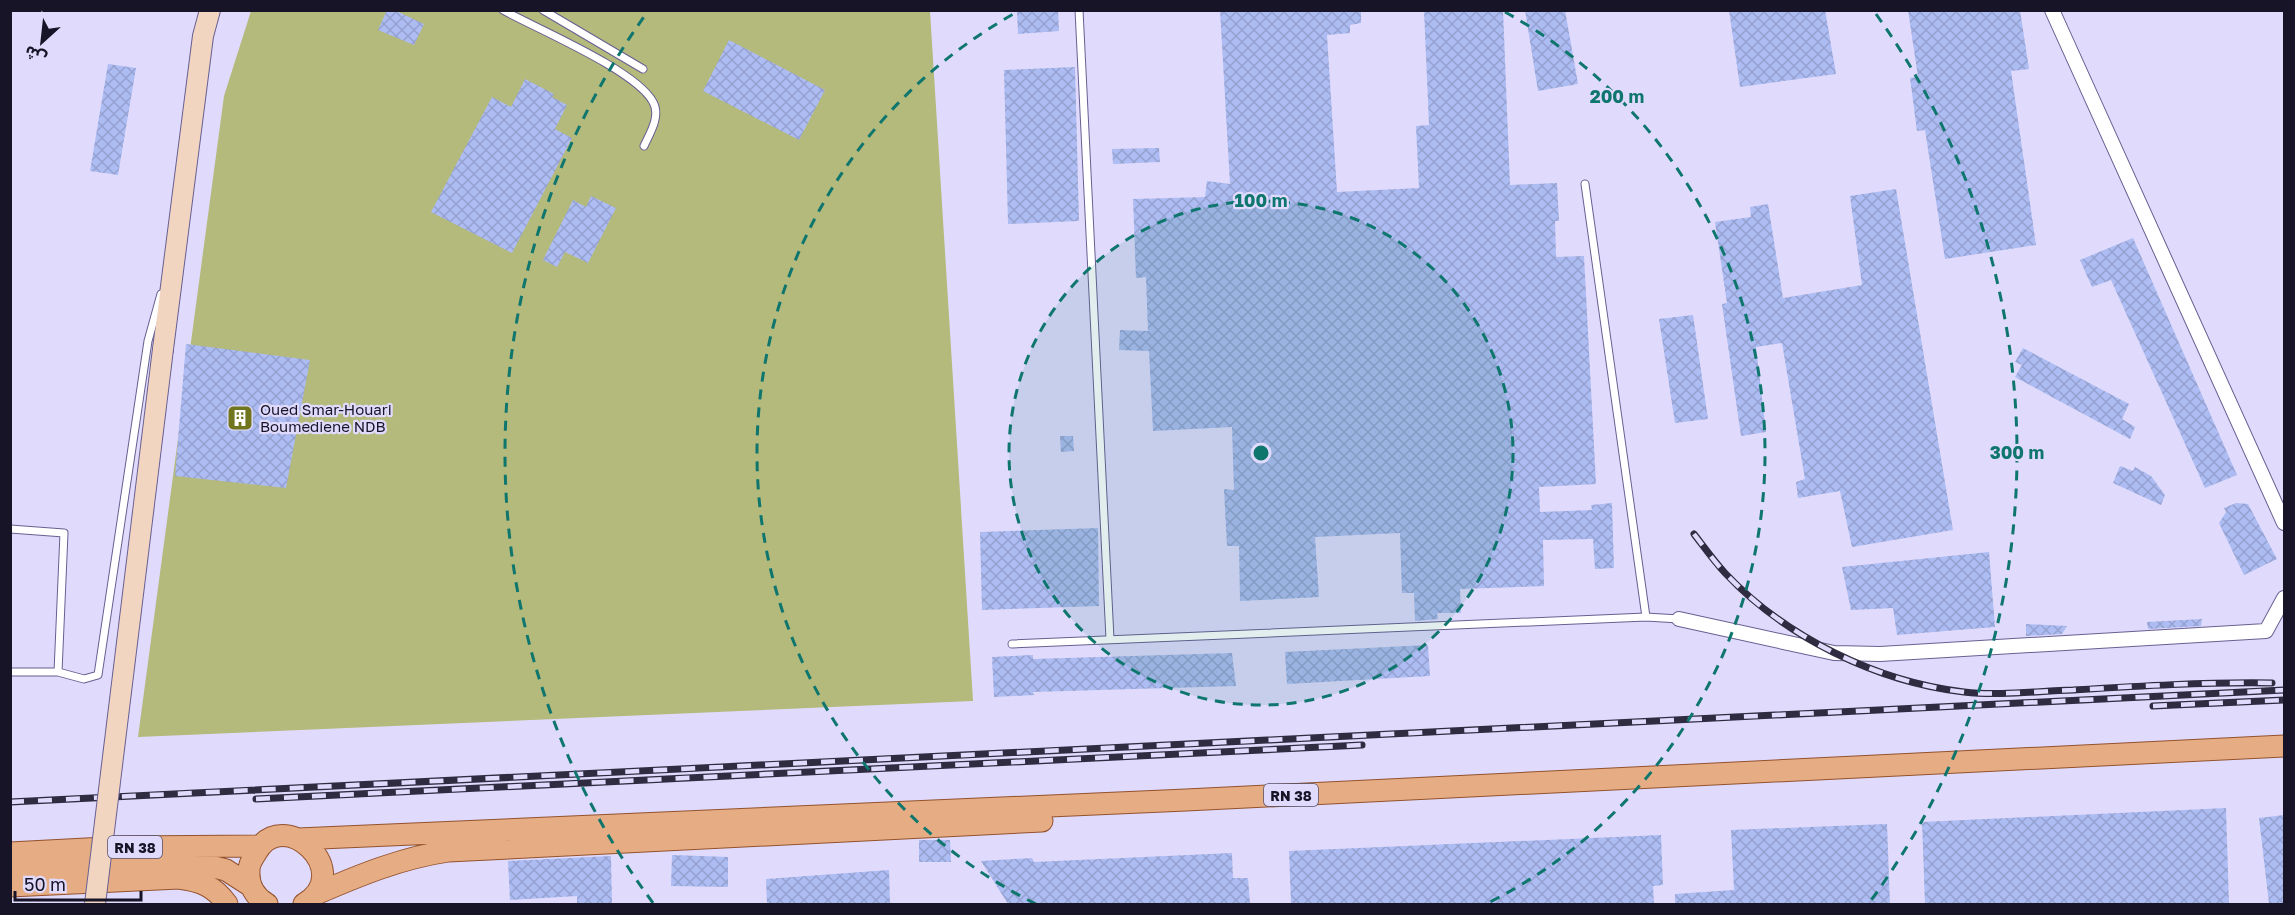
<svg xmlns="http://www.w3.org/2000/svg" width="2295" height="915" viewBox="0 0 2295 915" font-family="'Golos Text','Noto Sans Arabic',sans-serif">
<style>
.pitch{fill:#b4b97c}
.building{fill:url(#building-cross-hatch)}
.lines{fill:none;stroke-linecap:round;stroke-linejoin:round}
.service-casing{stroke:#685f91;stroke-width:9}
.minor-casing{stroke:#685f91;stroke-width:16}
.secondary-casing{stroke:#685f91;stroke-width:22}
.primary-casing{stroke:#93522d;stroke-width:23}
.service{stroke:#fff;stroke-width:7}
.minor{stroke:#fff;stroke-width:14}
.secondary{stroke:#f2d5c1;stroke-width:20}
.primary{stroke:#e6ac83;stroke-width:21}
.rail-casing{stroke:#2f2b41;stroke-width:7}
.rail{stroke:#e0dbfd;stroke-width:4.5;stroke-dasharray:14;stroke-linecap:butt}
.secondary-bridge-casing{stroke:#685f91;stroke-width:22;stroke-linecap:butt}
.secondary-bridge{stroke:#f2d5c1;stroke-width:20}
.ring{fill:none;stroke:#0f766e;stroke-width:3;stroke-dasharray:10 8}
.labels{text-anchor:middle;dominant-baseline:central;stroke-width:4.5;stroke-linejoin:round;paint-order:stroke}
.shield{fill:#e0dbfd;stroke:#545068;stroke-width:1.5}
.shield-label{font-size:14px;font-weight:bold;fill:#181428}
.poi-label{font-size:15px;fill:#181428;stroke:#e0dbfd;text-anchor:start}
.centre{fill:#0f766e;stroke:#e0dbfd;stroke-width:3}
.ring-label{font-size:18px;text-anchor:middle;font-weight:bold;fill:#0f766e;stroke:#e0dbfd;stroke-width:4.5;stroke-linejoin:round;paint-order:stroke}
</style>
<defs>
<pattern id="building-cross-hatch" width="8" height="8" patternUnits="userSpaceOnUse" patternTransform="scale(1.5)"><rect width="8" height="8" fill="#adbcf2"/><path d="M0 0l8 8M0 8l8-8" fill="none" stroke="#94a1d0"/></pattern>
</defs>
<rect width="100%" height="100%" fill="#e0dbfd"/>
<!-- pitch -->
<path class="pitch" d="M251,11H930L973,701L138,737L224,96Z"/>
<!-- building -->
<path class="building" d="M387,10H394L424,24L414,45L378,30Z
M1017,10H1058L1059,31L1018,34Z
M1220,10H1361V23L1350,25V33L1327,35L1337,192L1419,188L1416,126L1429,125L1424,10H1503L1510,185L1557,183L1559,221H1555L1556,257L1584,256L1596,484L1539,487L1540,512L1592,510L1591,505L1612,503L1614,568L1595,569L1593,539L1543,540L1544,586L1460,589L1461,613H1437L1438,619L1415,621L1414,593H1402L1400,533L1315,537L1319,597L1240,601L1239,546H1227L1224,489L1234,490L1232,427L1153,431L1149,351L1119,350L1120,330L1148,331L1146,277L1136,278L1133,199L1205,197L1207,181L1230,184Z
M1525,10H1565L1578,84L1538,91Z
M1729,10H1825L1836,74L1740,87Z
M1908,10H2020L2029,69L2011,71L2036,245L1945,259L1925,130L1917,131L1910,78L1918,77Z
M729,40L825,90L799,140L703,91Z
M108,64L136,68L118,175L90,171Z
M1075,67L1079,221L1008,224L1004,70Z
M525,79L554,94L552,97L567,105L555,129L572,138L512,253L431,212L492,97L511,107Z
M1159,148L1160,162L1113,164L1112,149Z
M1896,189L1953,530L1852,547L1840,491L1798,498L1796,482L1805,479L1782,343L1756,347L1766,432L1741,436L1722,304L1727,303L1715,222L1751,217L1750,207L1768,204L1783,298L1862,285L1850,196Z
M591,196L616,208L588,263L565,252L557,267L543,260L573,200L586,207Z
M2133,238L2237,475L2205,488L2111,280L2092,287L2080,260Z
M1693,315L1708,419L1675,423L1659,319Z
M186,344L310,360L286,488L175,476Z
M2023,348L2129,404L2122,419L2135,427L2130,439L2015,377L2022,365L2015,362Z
M1060,436H1073L1074,451L1061,452Z
M2120,466L2133,471L2135,467L2151,476L2165,495L2161,505L2113,483Z
M2236,503L2248,504L2277,559L2244,575L2219,523L2226,512L2224,508Z
M1098,528L1099,606L982,610L980,532Z
M1989,552L1995,627L1897,635L1893,608L1851,610L1842,567Z
M2202,619L2201,626L2148,629L2147,622Z
M2026,624L2067,626L2062,634L2026,636Z
M1428,645L1430,676L1287,684L1285,652Z
M1232,653L1236,686L1033,692L1034,695L994,697L992,657L1033,655V659Z
M2226,808L2229,904H1925L1922,822Z
M2284,815V904H2269L2259,818Z
M1887,824L1890,904H1675V894L1734,890L1731,830Z
M1661,835L1663,885L1653,886L1654,904H1291L1289,851Z
M919,840H950L951,862H919Z
M1232,853L1233,878H1248L1250,904H1008L981,861L1032,858L1034,862Z
M672,855L728,857V887L671,886Z
M611,856L612,904H577V896L510,900L508,861Z
M889,870L890,904H767L766,879Z"/>
<g class="lines">
<!-- service casing -->
<g class="service-casing">
<path id="service" d="M503,10C537,29 636,70 653,102C661,116 650,133 644,146
M543,10L643,69
M1079,10L1110,639
M1585,184L1646,617
M10,529L64,533L58,672
M1012,644L1646,617L1679,619
M10,672H58L84,679L98,675L148,341L161,294"/>
</g>
<!-- minor casing -->
<g class="minor-casing">
<path id="minor" d="M2052,10L2284,523
M1679,619L1834,653L1880,654L2266,631L2284,598"/>
</g>
<!-- secondary casing -->
<g class="secondary-casing">
<path id="secondary" d="M163,349L203,36L210,10"/>
</g>
<!-- primary casing -->
<g class="primary-casing">
<path id="primary" d="M298,839L1186,800L2284,746
M10,853L124,847L260,846
M10,870L191,861L226,870L251,886
M10,886L179,878C201,881 214,886 227,904
M316,894C360,875 401,858 448,851L1042,821
M267,904C255,897 248,885 249,870C249,863 253,858 256,853C283,803 357,873 304,904"/>
</g>
<!-- service -->
<use href="#service" class="service"/>
<!-- minor -->
<use href="#minor" class="minor"/>
<!-- secondary -->
<use href="#secondary" class="secondary"/>
<!-- primary -->
<use href="#primary" class="primary"/>
<!-- rail casing -->
<g class="rail-casing">
<path id="rail" d="M1694,534C1704,547 1714,561 1725,573C1785,637 1877,682 1964,692C2000,696 2037,691 2073,690C2139,686 2206,682 2272,683
M2153,706L2284,700
M256,799L1362,745
M10,802L2284,690"/>
</g>
<!-- rail -->
<use href="#rail" class="rail"/>
<!-- secondary-bridge casing -->
<g class="secondary-bridge-casing">
<path id="secondary-bridge" d="M95,904L163,349"/>
</g>
<!-- secondary-bridge -->
<use href="#secondary-bridge" class="secondary-bridge"/>
</g>
<!-- distance rings -->
<circle cx="1261" cy="453" r="252" fill="#0f766e" fill-opacity=".12"/>
<g class="ring">
<circle cx="1261" cy="453" r="252"/>
<path d="M1036 904A504 504 0 0 1 1017 12M1505 12A504 504 0 0 1 1486 904"/>
<path d="M653 903A756 756 0 0 1 646 14M1876 14A756 756 0 0 1 1869 903"/>
</g>
<!-- icons -->
<defs>
<g id="building-square" transform="scale(1.35)"><rect x="-9" y="-9" width="18" height="18" rx="4" fill="#71751d" stroke="#e0dbfd"/><path d="M-4-6H4V6H1V3H-1V6H-4ZM-2.5-4.3h1.7v1.8h-1.7ZM.8-4.3h1.7v1.8H.8ZM-2.5-1h1.7V.8h-1.7ZM.8-1h1.7V.8H.8Z" fill="#fff"/></g>
</defs>
<g fill-rule="evenodd">
<use href="#building-square" x="240" y="418"/>
</g>
<g class="labels">
<!-- shield labels -->
<g class="shield">
<rect x="1264" y="784" width="54" height="22" rx="4.5"/>
<rect x="108" y="836" width="54" height="22" rx="4.5"/>
</g>
<g class="shield-label">
<text x="1291" y="795">RN 38</text>
<text x="135" y="847">RN 38</text>
</g>
<!-- poi labels -->
<g class="poi-label">
<text x="260" y="409">Oued Smar-Houari<tspan x="260" dy="17">Boumediene NDB</tspan></text>
</g>
</g>
<circle cx="1261" cy="453" r="9" class="centre"/>
<g class="ring-label">
<text x="1617" y="103">200 m</text>
<text x="1261" y="207">100 m</text>
<text x="2017" y="459">300 m</text>
</g>
<!-- border -->
<rect width="2295" height="915" fill="none" stroke="#181428" stroke-width="24"/>
<!-- north arrow -->
<g transform="translate(42 42) rotate(207)" stroke="#e0dbfd" stroke-width="4.5" paint-order="stroke">
<path d="M0-4.5L10 22L0 15L-10 22Z" fill="#181428"/>
<text y="-9" font-size="16" font-weight="bold" text-anchor="middle" fill="#181428">ش</text>
</g>
<!-- scale -->
<path d="M15 891v9h126v-9" fill="none" stroke="#181428" stroke-width="3"/>
<text x="24" y="891" font-size="18" fill="#181428" stroke="#e0dbfd" stroke-width="4.5" paint-order="stroke">50 m</text>
</svg>
